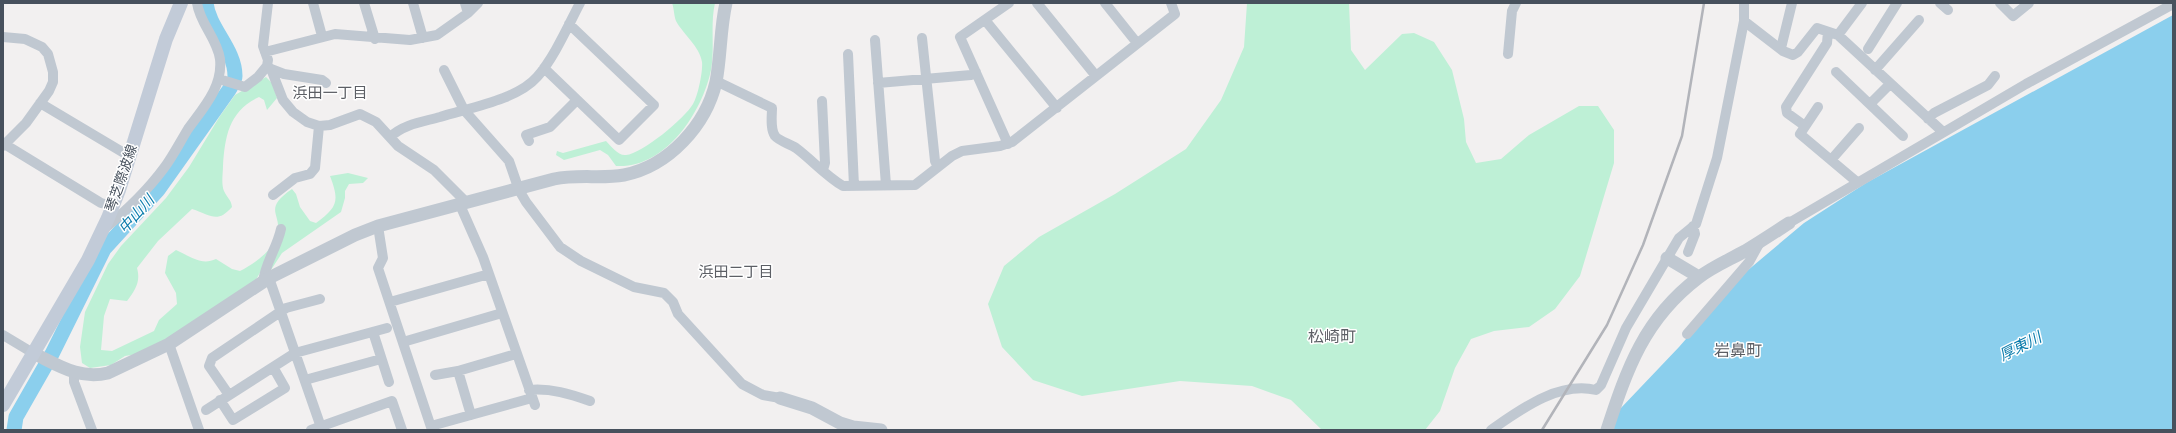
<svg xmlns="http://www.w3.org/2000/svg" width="2176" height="433" viewBox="0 0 2176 433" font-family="Montserrat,'Noto Sans JP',sans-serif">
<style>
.green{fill:#bef0d6}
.water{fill:#8bcfed}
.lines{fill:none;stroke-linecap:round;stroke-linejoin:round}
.river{stroke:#8bcfed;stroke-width:15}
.minor{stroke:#c0c8d1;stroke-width:10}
.tertiary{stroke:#c0c8d1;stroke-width:13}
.secondary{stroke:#c2cbd8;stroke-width:14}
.rail{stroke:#b2b4ba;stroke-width:2.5}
.labels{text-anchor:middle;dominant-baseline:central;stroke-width:3;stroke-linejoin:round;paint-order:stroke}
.street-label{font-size:14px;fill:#47515d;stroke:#fff}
.neighbourhood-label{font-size:15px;fill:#5c5f65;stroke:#fff}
.water-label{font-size:15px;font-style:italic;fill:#0b7cac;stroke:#fff}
.quarter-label{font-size:16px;fill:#5c5f65;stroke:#fff}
</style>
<rect width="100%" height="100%" fill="#f2f0f0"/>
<!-- green -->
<path class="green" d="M672,3H715C710,25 715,48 711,70C702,113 665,169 616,166L608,155L600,150L564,160L556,155L557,151L563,153L606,141C611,146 618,156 626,155C642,154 685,118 693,104C698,96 703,71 702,62C700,47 683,34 676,21C674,16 674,8 672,3Z
M1247,3H1349L1351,50L1365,70L1402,34L1414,33L1434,42L1452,70L1464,119L1466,142L1476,163L1501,159L1529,135L1579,106H1598L1614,130V163L1580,276L1555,309L1529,327L1494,331L1471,339L1455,368L1440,411L1425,430H1322L1291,400L1252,386L1180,381L1082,396L1033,380L1002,347L988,304L1004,266L1039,237L1115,194L1186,149L1221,100L1244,47Z
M266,77L272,83L277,98L267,110L264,100L259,97C229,111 225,136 223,166C223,173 221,184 224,191C227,198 231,199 232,207C217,224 211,215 192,209L158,241L137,268C141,282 135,290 127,301L110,299L104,316L101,350L112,351L154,331L159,320L177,304L176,293L165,273L168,256L176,250C190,256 201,266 216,259L232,269L240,271C254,264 271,252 276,237C285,214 260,211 292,189L296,194L300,207L310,221L316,223C337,207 340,202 330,176L348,173L368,178L363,183L349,184L345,191V198L341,212L282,253L271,270L261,271L254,283L170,338L137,354L125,356L111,365L90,368L82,363L80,347L85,312L108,264L121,246L166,198L189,167L220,116L235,95Z"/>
<!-- water -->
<path class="water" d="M2173,15V430H1600L1679,347L1741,276L1804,223L1866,183Z"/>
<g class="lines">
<!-- river -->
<path class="river" d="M14,430L16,417L52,354L104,249L158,190L229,90C231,86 235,81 235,76C235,49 209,29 206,3"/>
<!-- minor -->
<path class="minor" d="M313,3L322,36
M364,3L375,39
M413,3L423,38
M465,3L468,13
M1037,3L1096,76
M1105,3L1137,43
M1940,3L1948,10
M2000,3L2013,16L2029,3
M985,20L1057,108
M1744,21L1783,51L1793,55L1798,52L1817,28L1838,35L1943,132
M1838,35L1862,3
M3,37L25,39L42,47L48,54L53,72V82L49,91L26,123L3,146
M922,38L935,161L938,167
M875,40L886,185
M1781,48L1792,3
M1868,49L1897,3
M265,52L335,34L410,40L437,35L468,13L478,3
M848,54L854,186
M1508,54L1512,11L1516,3
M267,66L271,69L283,100L293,112L307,122L319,126L330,125L360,114L376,122L398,146L434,170L467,203
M544,68L619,140L654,105L569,24
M271,69L284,74L322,80L326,83
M444,70L464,110L509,161L519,190L526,202L560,247L581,261L634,287L664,293L673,302L678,314L742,384L763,395L780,398
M1875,70L1919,20
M1836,72L1903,136
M219,79L245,87L258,77L267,66L268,60L263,46L268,3
M716,81L772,108C772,115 770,129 775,136C779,141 790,144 796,148C812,160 826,176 843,186L915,185L952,156L962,151L1000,146L1012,142L1175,14L1171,3
M878,83L971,75L976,72
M822,101L825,163L823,170
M40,103L129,156
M1870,104L1890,84
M1818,107L1800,134L1857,182
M1928,119L1934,113L1988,85L1995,76
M1805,126L1787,113L1786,107L1827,43L1828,32
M390,137C404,124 422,122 440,117C468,108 517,100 537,77C554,58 568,26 580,3
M529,141L526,135L550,127L577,100
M1008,144L960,37L1009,3
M6,145L101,203L113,206
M1831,160L1859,128
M273,195L295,178L310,174L315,168L319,126
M460,205L483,257L535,405
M1789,223L2026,84L2173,4
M378,226L383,258L378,268L432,430
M104,229C126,211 147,191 164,168C173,156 180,142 188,129C203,108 223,87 220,59C217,38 200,24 197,3
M1688,252L1695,234L1693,226
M269,278L322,430
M263,282C265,263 277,248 281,229
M390,302L489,274
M373,332L389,382
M1687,334L1749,262L1760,242
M3,335L33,353
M403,342L502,313
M169,344L199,430
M458,371L471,415
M74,374V382L92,430
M435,375L458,371L516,354
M305,380L381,359
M529,390C551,388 570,394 590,401
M229,395L209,366L212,358L286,308L320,299
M220,400L233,420L285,388L273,367
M206,410L295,353L387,328
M431,426L532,398
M311,430L392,401L402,430
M1491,430C1520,410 1558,381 1596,390L1601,385L1626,328L1679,238L1696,224L1717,158L1744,21V3"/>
<!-- tertiary -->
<path class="tertiary" d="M1667,258L1699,277
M33,353C58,365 79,380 108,373L169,344L269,278L355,235L378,226L554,179C578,174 602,179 624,175C669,166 706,125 716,82C721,56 720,29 726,3
M780,398L812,408L840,423L853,427L881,430
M1607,430C1627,369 1644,319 1698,278C1712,267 1729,260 1745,251C1760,242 1775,232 1789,223"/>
<!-- secondary -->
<path class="secondary" d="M3,405L88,260L108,218L119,190L166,39L181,3"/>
<!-- rail -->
<path class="rail" d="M1542,430L1607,325L1643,245L1682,136L1704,3"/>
</g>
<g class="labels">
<!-- street labels -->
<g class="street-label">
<text transform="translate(121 178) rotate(-71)">琴芝際波線</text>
</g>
<!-- neighbourhood labels -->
<g class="neighbourhood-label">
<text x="330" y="92">浜田一丁目</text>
<text x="736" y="271">浜田二丁目</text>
</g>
<!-- water labels -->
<g class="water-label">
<text transform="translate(136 214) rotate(-48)">中山川</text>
<text transform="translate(2020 346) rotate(-27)">厚東川</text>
</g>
<!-- quarter labels -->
<g class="quarter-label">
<text x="1332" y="336">松崎町</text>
<text x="1738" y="350">岩鼻町</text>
</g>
</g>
<!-- border -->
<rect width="2176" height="433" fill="none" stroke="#47515d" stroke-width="8"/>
</svg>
